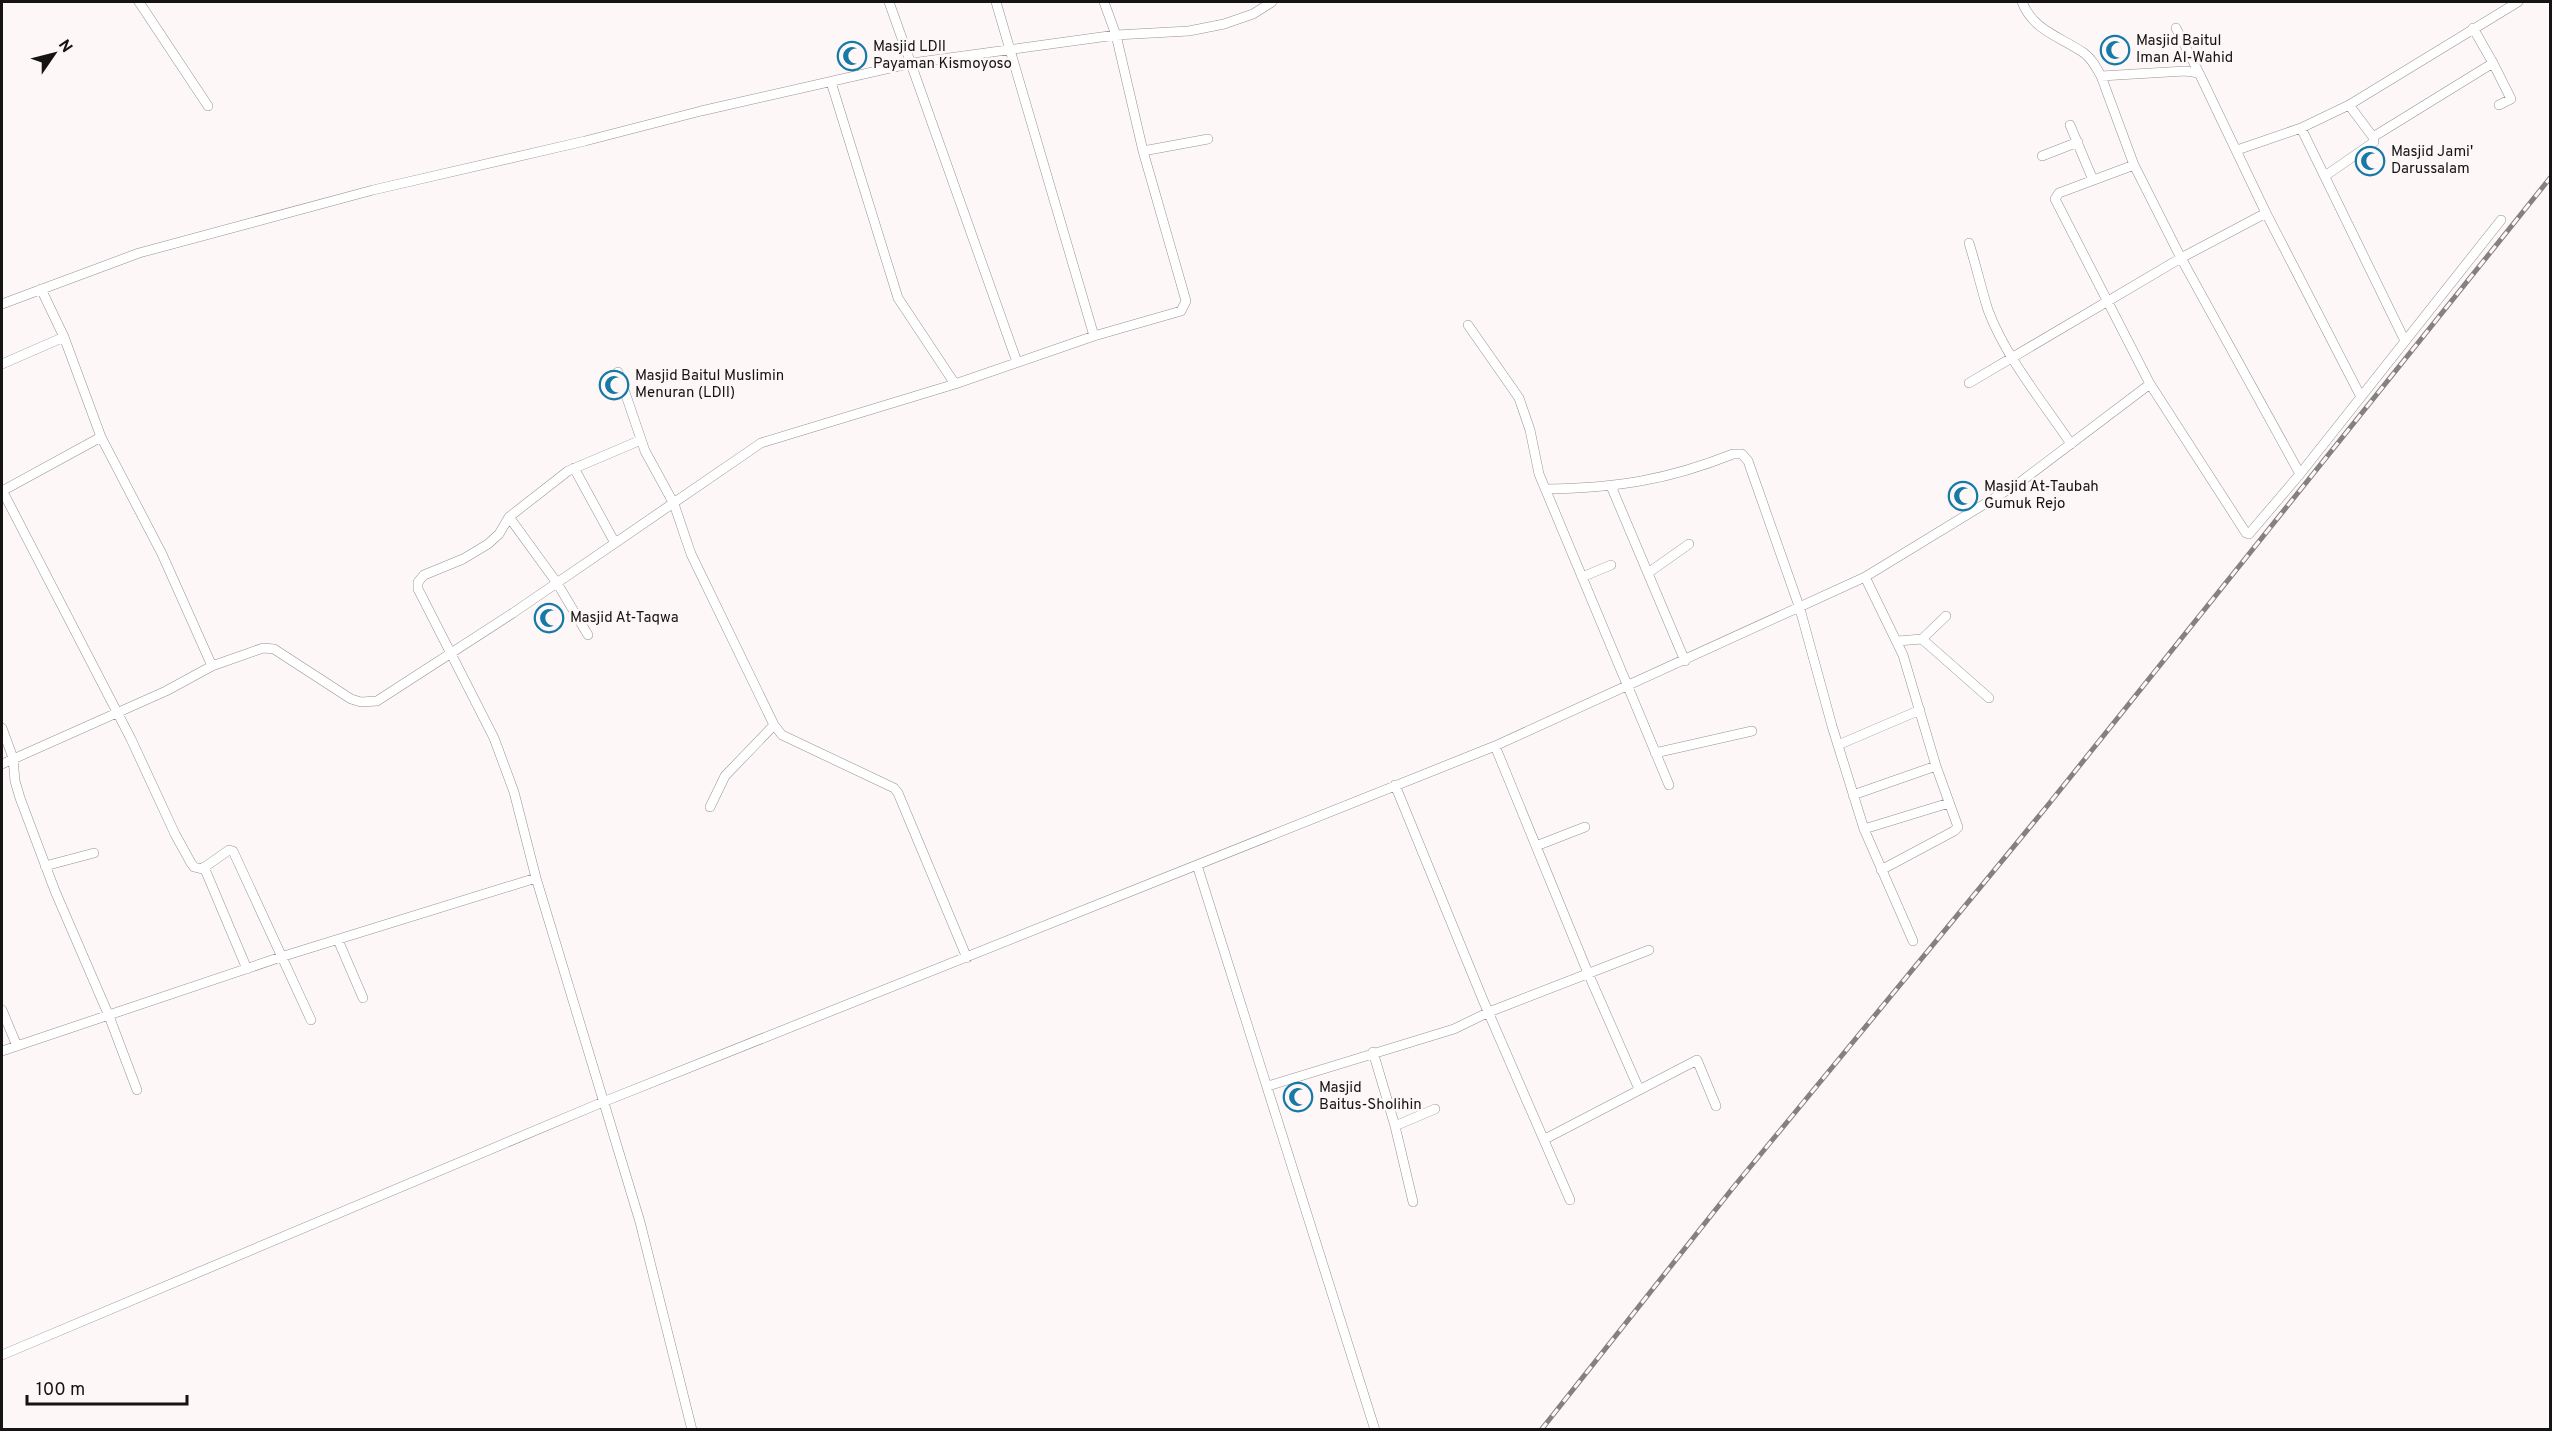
<svg xmlns="http://www.w3.org/2000/svg" width="2552" height="1431" viewBox="0 0 2552 1431" font-family="Overpass,sans-serif">
<style>
.lines{fill:none;stroke-linecap:round;stroke-linejoin:round}
.minor-casing{stroke:#989292;stroke-width:10}
.minor{stroke:#fff;stroke-width:9}
.rail-casing{stroke:#858181;stroke-width:5}
.rail{stroke:#fef7f7;stroke-width:3;stroke-dasharray:9;stroke-linecap:butt}
.labels{text-anchor:middle;dominant-baseline:central;stroke-width:5;stroke-linejoin:round;paint-order:stroke}
.poi-label{font-size:15px;fill:#151313;stroke:#fef7f7;text-anchor:start}
</style>
<rect width="100%" height="100%" fill="#fef7f7"/>
<g class="lines">
<!-- minor casing -->
<g class="minor-casing">
<path id="minor" d="M139,2L208,106
M889,2L1017,362
M996,2L1094,336
M2022,2C2034,31 2059,36 2084,53C2092,59 2096,67 2101,76L2185,71L2199,73L2266,213L2361,397
M2176,28L2199,73
M2493,63L2511,99L2499,105
M2101,76L2134,165L2181,258L2300,474
M831,82L898,298L955,384
M2070,125L2093,180
M2373,137L2493,63L2473,28
M2237,150L2301,128
M1143,151L1208,139
M2042,156L2078,142
M2134,165L2059,193L2055,199L2150,384L2246,533L2249,534L2300,474L2501,220
M2325,176L2374,142L2373,137L2349,105
M1969,243C1976,265 1981,288 1988,310C2006,358 2043,402 2071,444
M41,289L64,337L101,437L162,554L212,666
M2,304L139,253L373,190L585,141L701,111L912,63L1116,35L1189,31L1224,24L1253,14L1272,2
M1468,325L1519,398L1530,430L1539,474L1669,785
M2405,341L2301,128L2349,105L2518,2
M2,364L64,337
M618,372L645,451L674,504L691,554L774,725L725,776L710,807
M1969,383L2181,258L2266,213
M641,440L568,471L509,517L499,534L488,544L463,559L424,575L418,582V589L494,738L514,792L536,878L640,1222L692,1430
M574,468L615,543
M1611,486L1685,661
M1546,489C1616,488 1668,480 1733,454H1742L1748,461L1800,609L1832,726L1864,829L1913,941
M2,490L131,739L175,834L191,863L194,867L202,869L229,850L233,851L311,1020
M2,491L101,437
M509,517L557,583L588,635
M1648,573L1689,544
M1582,577L1611,565
M1865,577L1903,655L1936,766L1958,827L1954,831L1881,870
M1922,639L1946,616
M1898,641L1922,639L1989,698
M774,725L782,735L894,788L898,793L967,958
M2,728L13,758L15,781L20,798L55,891L109,1016L137,1090
M1838,745L1920,710
M1495,746L1588,973L1639,1089
M1655,753L1752,731
M2,764L166,691L212,666L263,648L274,649L351,699L361,702L377,701L513,613L761,443L955,384L1094,336L1181,311L1186,301L1143,151L1116,35L1104,2
M1395,785L1483,1000L1570,1200
M1853,795L1936,766
M1864,829L1949,803
M1536,846L1585,827
M1197,865L1375,1430
M45,866L94,853
M204,867L247,969
M338,940L363,998
M2,1010L17,1046
M2,1051L284,956L536,878
M1373,1052L1395,1126L1413,1202
M1268,1086L1454,1029L1489,1012L1649,950
M1395,1126L1435,1109
M1545,1139L1697,1060L1716,1106
M2,1355L603,1102L1495,746L1865,577L2019,483L2150,384"/>
</g>
<!-- minor -->
<use href="#minor" class="minor"/>
<!-- rail casing -->
<g class="rail-casing">
<path id="rail" d="M1541,1430L1732,1189L2048,805L2550,178"/>
</g>
<!-- rail -->
<use href="#rail" class="rail"/>
</g>
<!-- icons -->
<defs>
<g id="mosque-ring" transform="scale(1.5)"><circle r="9.5" fill="#fef7f7" stroke="#177aa6" stroke-width="1.5"/><path d="M3.5-4.9A6 6 0 1 0 3.5 4.9A5 5 0 1 1 3.5-4.9Z" fill="#177aa6"/></g>
</defs>
<g fill-rule="evenodd">
<use href="#mosque-ring" x="2115" y="50"/>
<use href="#mosque-ring" x="852" y="56"/>
<use href="#mosque-ring" x="2370" y="161"/>
<use href="#mosque-ring" x="614" y="385"/>
<use href="#mosque-ring" x="1963" y="496"/>
<use href="#mosque-ring" x="549" y="618"/>
<use href="#mosque-ring" x="1298" y="1097"/>
</g>
<g class="labels">
<!-- poi labels -->
<g class="poi-label">
<text x="2136" y="41">Masjid Baitul<tspan x="2136" dy="17">Iman Al-Wahid</tspan></text>
<text x="873" y="47">Masjid LDII<tspan x="873" dy="17">Payaman Kismoyoso</tspan></text>
<text x="2391" y="152">Masjid Jami'<tspan x="2391" dy="17">Darussalam</tspan></text>
<text x="635" y="376">Masjid Baitul Muslimin<tspan x="635" dy="17">Menuran (LDII)</tspan></text>
<text x="1984" y="487">Masjid At-Taubah<tspan x="1984" dy="17">Gumuk Rejo</tspan></text>
<text x="570" y="618">Masjid At-Taqwa</text>
<text x="1319" y="1088">Masjid<tspan x="1319" dy="17">Baitus-Sholihin</tspan></text>
</g>
</g>
<!-- border -->
<rect width="2552" height="1431" fill="none" stroke="#151313" stroke-width="6"/>
<!-- north arrow -->
<g transform="translate(54 54) rotate(55)" stroke="#fef7f7" stroke-width="4.5" paint-order="stroke">
<path d="M0-4.5L10 22L0 15L-10 22Z" fill="#151313"/>
<text y="-9" font-size="16" font-weight="bold" text-anchor="middle" fill="#151313">N</text>
</g>
<!-- scale -->
<path d="M27 1395v9h160v-9" fill="none" stroke="#151313" stroke-width="3"/>
<text x="36" y="1395" font-size="18" fill="#151313" stroke="#fef7f7" stroke-width="4.5" paint-order="stroke">100 m</text>
</svg>
